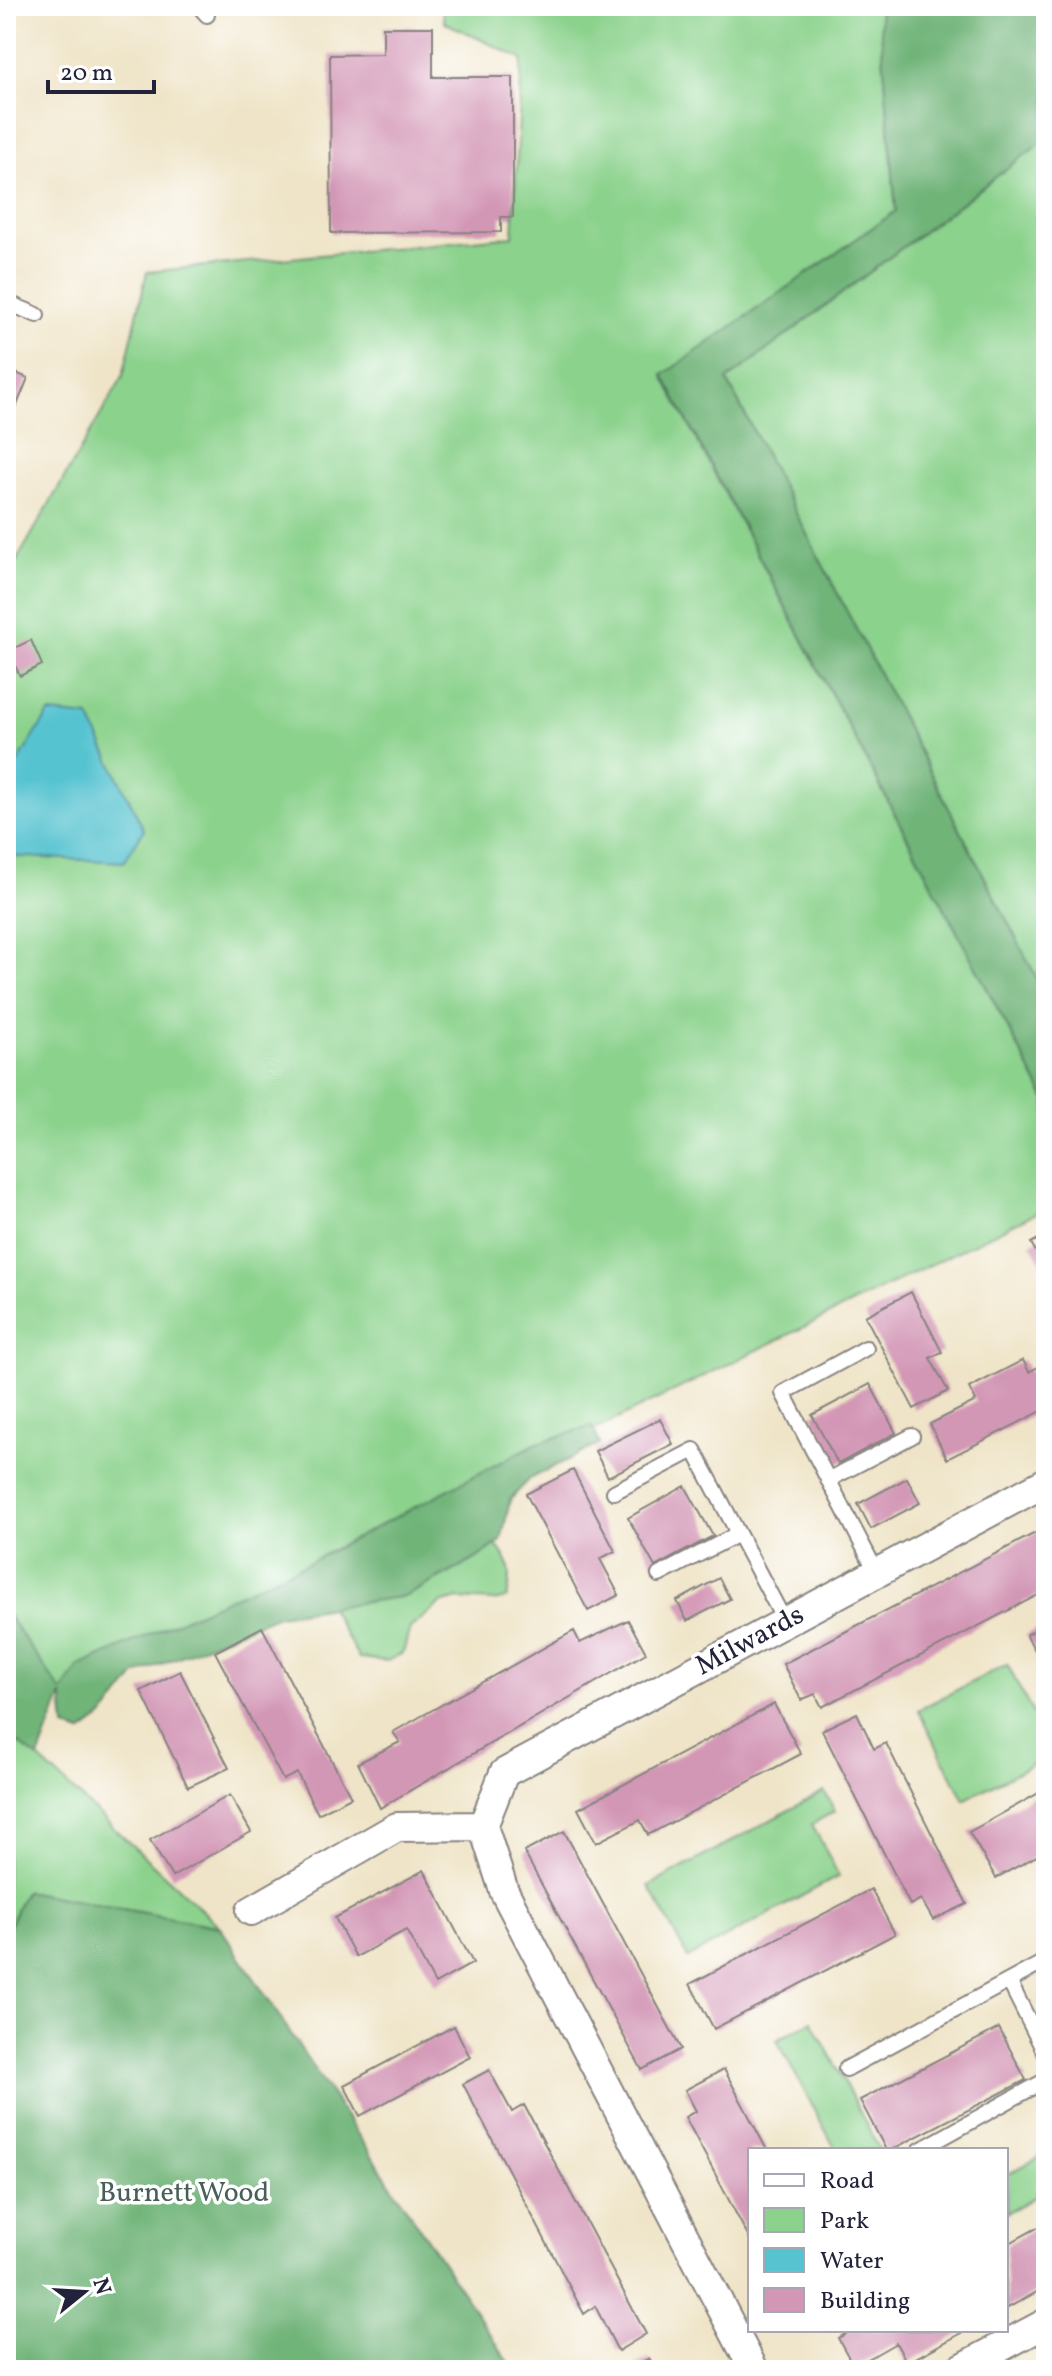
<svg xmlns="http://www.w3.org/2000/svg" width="1052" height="2376" viewBox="0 0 1052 2376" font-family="Vollkorn,serif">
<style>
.green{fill:#8bd28c;stroke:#567a64;stroke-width:2}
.forest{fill:#70b478;stroke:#496b5a;stroke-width:2}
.water{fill:#57c3d0;stroke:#3c7286;stroke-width:2}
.building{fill:#d397b6}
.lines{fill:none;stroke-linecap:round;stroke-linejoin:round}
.lane-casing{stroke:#888381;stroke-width:18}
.street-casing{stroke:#888381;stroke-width:32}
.lane{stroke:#fff;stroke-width:14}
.street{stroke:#fff;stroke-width:28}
.labels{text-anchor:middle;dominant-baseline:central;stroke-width:7;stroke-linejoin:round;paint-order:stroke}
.street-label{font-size:28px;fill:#22223b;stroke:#fff}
.park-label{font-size:28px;fill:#476057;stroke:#fff}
</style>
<rect width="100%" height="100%" fill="#fff"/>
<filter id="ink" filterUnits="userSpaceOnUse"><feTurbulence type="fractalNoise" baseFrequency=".0125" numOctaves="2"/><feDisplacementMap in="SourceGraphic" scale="16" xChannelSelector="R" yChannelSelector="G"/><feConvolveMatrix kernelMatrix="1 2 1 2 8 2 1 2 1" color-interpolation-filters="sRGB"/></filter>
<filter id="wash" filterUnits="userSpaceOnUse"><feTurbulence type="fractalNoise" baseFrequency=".006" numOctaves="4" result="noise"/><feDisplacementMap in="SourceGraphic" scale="32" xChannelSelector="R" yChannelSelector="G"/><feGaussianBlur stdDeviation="1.8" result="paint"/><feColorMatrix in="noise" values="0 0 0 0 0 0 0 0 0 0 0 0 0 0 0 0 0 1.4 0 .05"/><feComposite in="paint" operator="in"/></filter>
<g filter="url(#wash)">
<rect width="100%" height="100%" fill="#efe4c7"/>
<!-- green -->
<path class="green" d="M442,6H879L896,211L663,376L1046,1100V1208L62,1692L38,1758L220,1927L25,1891L6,1932V585L17,560L123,376L147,272L513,236L522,59L444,22Z
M1046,139V996L727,380Z
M496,1545C512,1564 512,1574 507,1598L493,1601L458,1599L440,1604L410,1628L403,1653L387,1661L359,1658L329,1606L406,1596L474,1560Z
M1007,1664L1046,1739V1757L964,1800L918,1710Z
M824,1791L835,1811L812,1824L839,1876L688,1958L649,1886Z
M812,2021L880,2150H836L777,2040Z
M1043,2155L1046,2160V2191L1006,2213V2175Z"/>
<!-- forest -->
<path class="forest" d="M879,6H1046V139L727,380L1046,996V1100L663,375L896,211Z
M592,1426L600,1444L529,1479L510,1500L501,1541L474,1560L406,1596L278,1615L136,1675L103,1717L81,1733L65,1727L62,1695L38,1758L6,1734V1613L62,1692L79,1666L310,1562L535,1444Z
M25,1891L220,1927L514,2370H6V1932Z"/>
<!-- water -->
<path class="water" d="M49,713L89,717L144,830L124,862L6,856V780Z"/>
<g id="blocks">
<!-- building -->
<path class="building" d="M383,27H433V77H513V217H501V232L331,233L330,55L383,54Z
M6,369L28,378L6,432Z
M31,640L42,665L20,676L8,651Z
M1046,1235V1270L1031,1243Z
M911,1292L942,1352L930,1358L948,1391L914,1409L865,1316Z
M1023,1360L1029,1372L1046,1363V1409L947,1459L930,1424L976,1401L969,1388Z
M870,1384L896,1433L838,1464L812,1415Z
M660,1419L673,1444L608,1477L595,1451Z
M573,1470L615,1551L600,1559L619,1595L588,1611L526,1494Z
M907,1478L920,1503L871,1529L858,1504Z
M685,1486L713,1536L655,1567L628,1518Z
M1045,1528L1046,1591L822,1707L815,1694L801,1700L783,1664Z
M719,1578L730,1599L687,1621L677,1601Z
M628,1620L646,1653L380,1808L358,1763L400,1742L393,1732L574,1631L580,1643Z
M1046,1624V1669L1026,1635Z
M262,1627L351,1797L318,1814L297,1773L283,1780L215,1652Z
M180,1671L229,1768L188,1787L141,1691Z
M774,1704L801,1754L648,1835L640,1820L596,1843L578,1809Z
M857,1713L874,1749L886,1743L967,1904L933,1920L921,1899L910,1905L822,1730Z
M1046,1789V1851L996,1878L969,1832Z
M230,1795L251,1832L172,1877L150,1840Z
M564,1831L681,2049L642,2070L524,1852Z
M424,1870L473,1963L435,1984L406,1930L356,1957L335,1918Z
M871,1889L895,1934L714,2029L690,1984Z
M454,2026L470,2057L360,2116L344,2085Z
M999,2028L1026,2080L891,2150H886L860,2100Z
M724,2069L767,2150H750V2240L685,2117L696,2111L685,2090Z
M489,2070L512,2112L524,2105L646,2334L618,2351L595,2306L584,2314L463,2084Z
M1046,2223V2287L1006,2309V2245Z
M853,2330H967L907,2363L896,2343L854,2367L838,2338Z
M649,2358L656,2370H628Z"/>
</g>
</g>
<g filter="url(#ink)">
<use href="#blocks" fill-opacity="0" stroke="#888381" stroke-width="2"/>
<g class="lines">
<!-- lane casing -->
<g class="lane-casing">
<path id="lane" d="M199,6L207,15
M6,302L37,315
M866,1348L783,1393L877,1573
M828,1480L912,1436
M614,1492L694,1450L785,1622
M659,1575L738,1534
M1009,1981L1046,2055
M846,2069L1046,1961
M920,2150L1046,2080"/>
</g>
<!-- street casing -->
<g class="street-casing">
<path id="street" d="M251,1911L397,1827L483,1826
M754,2370L504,1891L483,1826L504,1773L1046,1482
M958,2370L1046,2323"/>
</g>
<!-- lane -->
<use href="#lane" class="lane"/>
<!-- street -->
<use href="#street" class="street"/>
</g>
</g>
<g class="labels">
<!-- street labels -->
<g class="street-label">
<text transform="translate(750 1641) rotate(-28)">Milwards</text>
</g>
<!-- park labels -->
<g class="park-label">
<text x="184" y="2193">Burnett Wood</text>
</g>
</g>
<!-- margin -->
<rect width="1052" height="2376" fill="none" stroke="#fff" stroke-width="32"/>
<!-- legend -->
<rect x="748" y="2148" width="260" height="184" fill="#ffffff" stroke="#a7a7b1" stroke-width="2"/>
<rect x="764" y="2174" width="40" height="12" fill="#ffffff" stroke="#a7a7b1" stroke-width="2"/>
<text x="820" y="2188" font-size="24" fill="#22223b">Road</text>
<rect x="764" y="2208" width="40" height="24" fill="#8bd28c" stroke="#a7a7b1" stroke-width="2"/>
<text x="820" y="2228" font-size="24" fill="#22223b">Park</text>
<rect x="764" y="2248" width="40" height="24" fill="#57c3d0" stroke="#a7a7b1" stroke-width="2"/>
<text x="820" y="2268" font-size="24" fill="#22223b">Water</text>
<rect x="764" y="2288" width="40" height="24" fill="#d397b6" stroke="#a7a7b1" stroke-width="2"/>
<text x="820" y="2308" font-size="24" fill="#22223b">Building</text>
<!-- north arrow -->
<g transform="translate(84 2292) rotate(72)" stroke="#ffffff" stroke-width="6" paint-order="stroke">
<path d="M0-6L14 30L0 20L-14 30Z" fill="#22223b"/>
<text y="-12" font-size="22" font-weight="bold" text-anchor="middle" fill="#22223b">N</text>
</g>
<!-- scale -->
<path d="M48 80v12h106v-12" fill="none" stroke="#22223b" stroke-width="4"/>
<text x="60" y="80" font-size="24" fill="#22223b" stroke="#ffffff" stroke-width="6" paint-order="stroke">20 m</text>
</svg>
